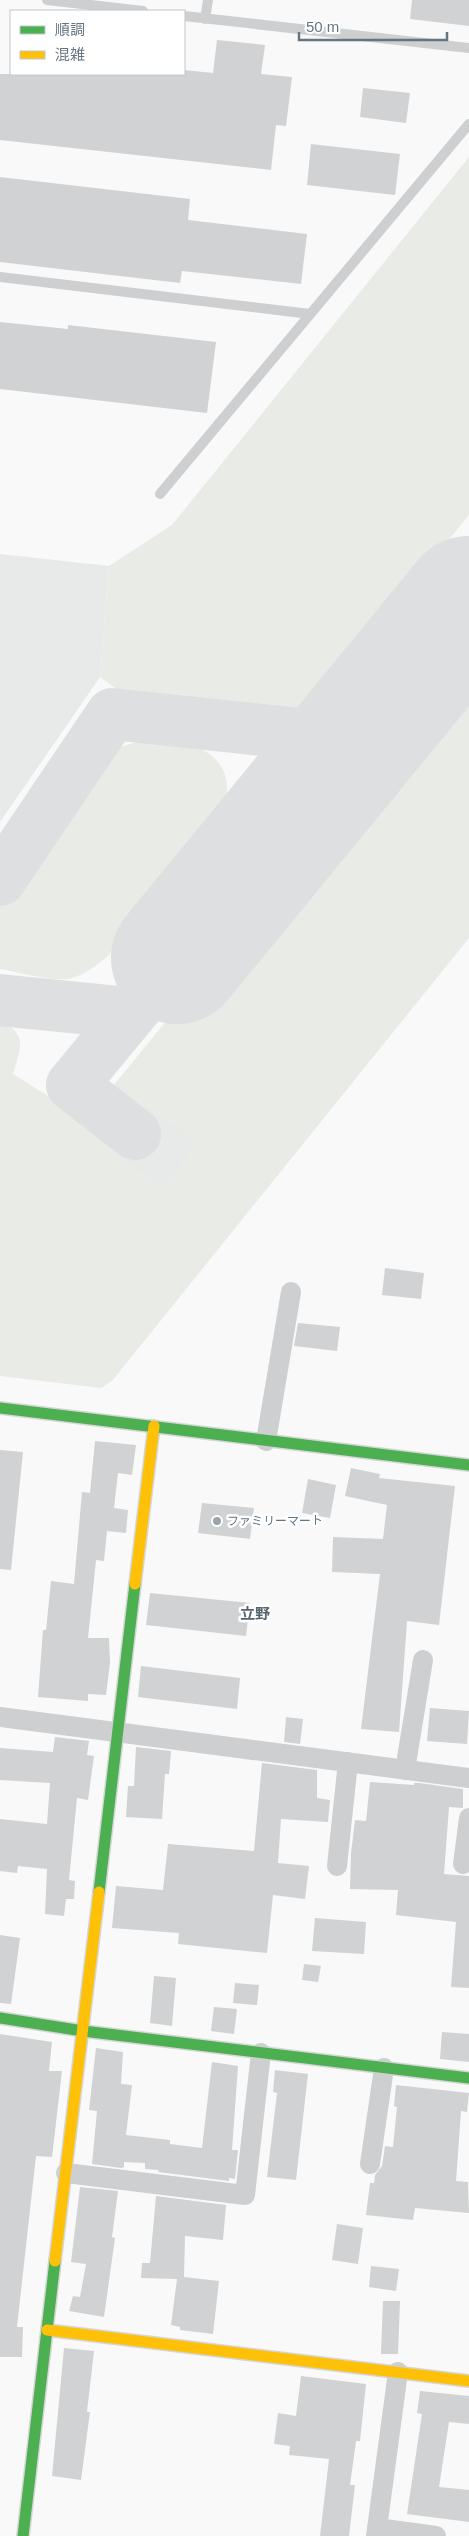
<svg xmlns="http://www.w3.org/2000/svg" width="469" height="2536" viewBox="0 0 469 2536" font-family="Helvetica,'Noto Sans JP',sans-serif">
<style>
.built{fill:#e8e9e9}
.green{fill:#e8ebe6}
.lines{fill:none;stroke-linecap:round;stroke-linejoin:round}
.taxiway{stroke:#dedfe0;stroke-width:52}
.runway{stroke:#dedfe0;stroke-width:132}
.building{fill:#d0d2d3}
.fast-casing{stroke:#d5d6d7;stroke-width:14}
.slow-casing{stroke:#d5d6d7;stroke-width:14}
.lane{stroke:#cecfd0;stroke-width:10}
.street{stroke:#cecfd0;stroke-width:20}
.fast{stroke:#4caf50;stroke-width:11}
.slow{stroke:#ffc107;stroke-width:11}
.poi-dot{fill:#99a4ac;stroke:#fff;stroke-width:2}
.labels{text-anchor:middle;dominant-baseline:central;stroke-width:5;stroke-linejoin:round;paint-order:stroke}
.poi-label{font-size:12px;fill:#657683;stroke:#fff;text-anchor:start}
.quarter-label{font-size:15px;font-weight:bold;fill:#57646e;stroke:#fff}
</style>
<rect width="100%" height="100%" fill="#f9f9f9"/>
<!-- built -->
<path class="built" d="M0,554L109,566L100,677L0,822Z
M154,1109L198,1144L162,1190L118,1156Z"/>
<!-- green -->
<path class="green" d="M469,157V515L325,691L296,708L132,693L115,688L100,677L109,566L172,525Z
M469,652V938L112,1381L101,1388L0,1376V1021C29,1034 20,1049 13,1074L83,1118L123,1149L118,1156L162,1190L198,1144L155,1110L151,1114L113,1086Z
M137,742C153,743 176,740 191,745C228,757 235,787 219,819L108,956C98,964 87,973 75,977C59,984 18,972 0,969V900L87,772C102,754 115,748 137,742Z"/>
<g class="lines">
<!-- taxiway -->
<path class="taxiway" d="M0,880L112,714L356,740
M0,1000L130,1013
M135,1134L72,1085L177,958"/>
<!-- runway -->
<path class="runway" d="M177,958L469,602"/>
</g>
<!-- building -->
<path class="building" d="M412,0H469V26L410,19Z
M217,40L265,45L261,74L292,77L286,126L276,125L271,170L0,140V74H184V70L213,73Z
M363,88L410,93L406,123L360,117Z
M311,144L400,154L395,195L307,185Z
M0,177L190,199L188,220L307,234L301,284L182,271L180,283L0,262Z
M0,322L68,329V325L216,342L207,413L0,389Z
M385,1268L424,1273L421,1299L382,1295Z
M298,1323L340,1327L337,1351L294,1346Z
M95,1441L136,1445L132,1475L118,1473L114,1508L128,1510L126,1533L107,1531L104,1561L96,1560L88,1638H109L110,1663L106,1695L88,1694V1701L38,1697L43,1630H46L51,1581L74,1584L82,1492L90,1493Z
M0,1450L23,1452L11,1570L0,1569Z
M351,1468L380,1474L379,1478L455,1486L439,1625L407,1621L399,1732L361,1729L380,1574L332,1572L333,1537L383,1539L387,1505L345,1496Z
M308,1479L336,1485L330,1518L302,1513Z
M202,1503L254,1508L250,1539L198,1533Z
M150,1593L250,1603L246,1636L146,1625Z
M141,1666L240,1678L237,1709L138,1697Z
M430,1708L469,1711L467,1744L427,1741Z
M286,1717L303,1719L300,1744L284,1742Z
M55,1737L89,1741L87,1755L94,1756L88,1800L77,1798L69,1880L75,1881L74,1899H66L64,1916L45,1914L47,1869L18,1866L17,1873L0,1871V1819L47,1824L50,1783L0,1780V1748L53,1752Z
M136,1747L171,1751L169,1774H165L162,1819L126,1817L128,1786H134Z
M262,1763L317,1770V1798L330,1800L328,1822L281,1819L278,1863L309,1866L305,1899L273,1895L267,1953L178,1944L179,1933L112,1928L116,1886L163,1890L168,1844L254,1851Z
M370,1782L414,1785V1783H419L463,1789V1808L449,1807L444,1874L469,1876V1988L451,1987L456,1922L396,1915L398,1890L350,1889L351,1853L355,1820L366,1821Z
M315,1918L366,1922L364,1954L312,1951Z
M0,1935L20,1938L11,2004L0,2003Z
M304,1964L321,1966L318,1982L302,1980Z
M154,1976L176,1978L172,2026L150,2023Z
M235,1983L259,1985L257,2005L233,2003Z
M214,2007L237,2009L234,2034L211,2031Z
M442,2032L469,2034V2062L440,2059Z
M0,2034L52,2042L49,2071H62L52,2157L36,2156L17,2327H23L22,2357H0Z
M96,2048L123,2052L121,2084L132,2085L126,2135L170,2140V2144L202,2148L212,2062L238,2066L232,2150H238L235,2179L229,2178V2181L158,2172L159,2170L145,2169V2163L124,2162V2167L121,2168L92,2164L97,2111L89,2110Z
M275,2070L308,2074L296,2180L267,2177L277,2093L273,2092Z
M396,2085L469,2093L467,2112L461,2111L456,2181L468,2182L469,2213L415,2208L413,2220L366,2215L370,2183H374L375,2175L382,2166L385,2146L393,2147L397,2107L394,2106Z
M80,2187L118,2191L112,2237L115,2238L104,2317L69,2311L73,2296L80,2297L86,2264L71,2262Z
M156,2196L226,2205L223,2240L185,2236L184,2277L219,2281L213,2334L180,2330V2327L171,2325L177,2279L141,2278L142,2263H150Z
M337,2224L363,2228L358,2264L332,2260Z
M371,2266L399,2269L396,2291L369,2287Z
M383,2301H400L398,2354H381Z
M64,2348L94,2351L87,2412H90L81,2480L52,2476Z
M301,2376L366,2384L360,2441H356L350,2485H355L349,2536H320L329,2459L289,2455L290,2446L274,2444L278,2413L296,2416Z
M420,2391L469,2396V2424L449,2422L439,2487L469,2490V2522L407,2514L422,2414L417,2413Z"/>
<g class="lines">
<!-- fast casing -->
<g class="fast-casing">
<path id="fast" d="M0,1408L469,1465
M99,1892L135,1584
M0,2018L83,2031L469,2078
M23,2536L55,2261"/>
</g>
<!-- slow casing -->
<g class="slow-casing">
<path id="slow" d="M135,1584L154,1426
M55,2261L99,1892
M47,2330L469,2381"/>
</g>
<!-- lane -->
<path class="lane" d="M47,0L143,11
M184,16L469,48
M205,19L208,0
M0,277L310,314
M160,494L469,124"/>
<!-- street -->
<path class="street" d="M266,1441L291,1292
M0,1717L469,1778
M405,1770L423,1660
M463,1864L469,1818
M337,1866L348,1762
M370,2164L384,2068
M66,2173L245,2195L261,2053
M377,2528L436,2536
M376,2536L398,2372"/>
<!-- fast -->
<use href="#fast" class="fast"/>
<!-- slow -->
<use href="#slow" class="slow"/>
</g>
<!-- markers -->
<circle class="poi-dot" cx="217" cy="1521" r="5"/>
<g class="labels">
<!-- poi labels -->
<g class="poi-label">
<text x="227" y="1521">ファミリーマート</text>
</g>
<!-- quarter labels -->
<g class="quarter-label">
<text x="255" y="1613">立野</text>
</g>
</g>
<!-- legend -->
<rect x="10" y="10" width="175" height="65" fill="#ffffff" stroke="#c1c8cd"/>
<rect x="20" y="26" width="25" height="8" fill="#4caf50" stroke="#c1c8cd"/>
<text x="55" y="35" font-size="15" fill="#657683">順調</text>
<rect x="20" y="51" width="25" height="8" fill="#ffc107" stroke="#c1c8cd"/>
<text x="55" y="60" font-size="15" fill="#657683">混雑</text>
<!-- scale -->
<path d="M299 32v8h148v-8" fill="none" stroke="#657683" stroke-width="2.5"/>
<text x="306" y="32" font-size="15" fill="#657683" stroke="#ffffff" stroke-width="4" paint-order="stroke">50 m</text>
</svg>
